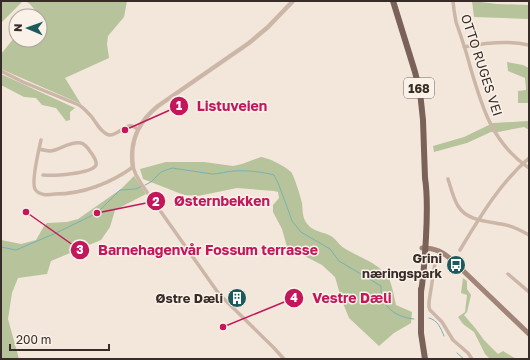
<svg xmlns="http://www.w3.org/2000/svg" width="530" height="360" viewBox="0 0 530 360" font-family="'Golos Text',sans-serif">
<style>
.green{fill:#b7c39b}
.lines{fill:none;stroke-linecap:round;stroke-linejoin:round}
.stream{stroke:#79b1b1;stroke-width:1}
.minor{stroke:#ccb6a7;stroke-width:3.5}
.tertiary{stroke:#ccb6a7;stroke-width:4.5}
.secondary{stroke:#a08578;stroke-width:5}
.primary{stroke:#7a6258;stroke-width:6}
.labels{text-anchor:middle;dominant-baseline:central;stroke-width:3;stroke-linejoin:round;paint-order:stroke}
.shield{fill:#faf1e8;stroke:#726762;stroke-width:1}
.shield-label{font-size:12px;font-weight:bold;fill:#382c28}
.street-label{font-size:13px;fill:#382c28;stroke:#faf1e8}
.poi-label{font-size:13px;font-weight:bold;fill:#382c28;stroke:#faf1e8;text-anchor:end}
.leader{fill:none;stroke:#c2185b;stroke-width:1.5}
.callout-dot{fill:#c2185b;stroke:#faf1e8;stroke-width:1.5}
.mark-label{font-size:12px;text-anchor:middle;font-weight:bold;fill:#fff}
.callout-label{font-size:14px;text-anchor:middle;font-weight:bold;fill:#c2185b;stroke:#faf1e8;stroke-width:3;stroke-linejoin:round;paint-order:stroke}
</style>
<rect width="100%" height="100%" fill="#f3e7dc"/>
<!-- green -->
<path class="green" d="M1,1H127L124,17L108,36L107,44L109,58L65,78L81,104L1,69V54L14,38H16V40H40V16H37C35,10 30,1 23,1L2,22L1,21Z
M472,1L497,4L529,5V19L474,17Z
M507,62L523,65L529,68V103H518V91L526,90L525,78L508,71Z
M1,74L75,108L70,112V120L66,121L56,108L42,105L36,98L24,97L3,86H1Z
M529,121V130L524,127L498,132H491L467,143L434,152L433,146L464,137L493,123Z
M261,157C269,158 285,166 291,172C294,175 301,198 302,203C303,212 302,219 309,226C315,232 324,232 331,236C336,239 339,245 344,248C358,257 384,265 390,281C393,289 394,297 396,305L412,312L411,323L394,333L379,346L349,318L342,301L335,277L322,265L287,247L282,229L273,212V205L279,198L278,192L274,191L237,188L198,196L184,195L143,179L140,169L166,162H204L233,166L242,164Z
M134,176L146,194L115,210L110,227L101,240L51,261L47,274L18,278L12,293L8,319L19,359H1V240L21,244L36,240L44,226L47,223L67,222L78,219L121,189Z
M463,278L467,281V289L471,295L467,312L464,315L476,329L484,340L498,354L503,351L516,359H490L485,354L474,332L463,324L458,317L465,312L467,295L461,293Z"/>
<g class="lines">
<!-- stream -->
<path class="stream" d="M145,185L151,182L161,172L172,168L212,174C220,174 227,171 235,171C246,170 263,172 274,175L278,183L286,204L292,221L301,232L330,249L339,261L381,286C381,289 381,293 382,296C385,310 400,318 414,319
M1,247L16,250L56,233L97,213L120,190L136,189L142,186
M429,318C438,320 441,329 444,336
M457,353L464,359"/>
<!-- minor -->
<path class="minor" d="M453,1L454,10L456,22C461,36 466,51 470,66C482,107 492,143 529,168
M464,47C485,43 508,40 529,45
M1,71L23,82L79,105C84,108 87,112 91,116C96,122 101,133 109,135C117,136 125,124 132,126C133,126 137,129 138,129
M41,140C39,149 31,182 35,189C39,196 48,195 55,194C83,194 111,183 133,167L136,175L142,185L219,294L274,348L284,359
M39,149C43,150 47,151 51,151C61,149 71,141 81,143C86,144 89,150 92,154C94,157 97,161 96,165C92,174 52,176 43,175
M448,179C451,188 453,198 458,206C468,222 489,221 506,225C514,227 522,231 529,235
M460,250C480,217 500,183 529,158
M435,263L429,302V307L430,310L442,322L453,340L468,353L472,359
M508,274L529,292"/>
<!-- tertiary -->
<path class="tertiary" d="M133,167C129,142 139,121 158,106L249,43L268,27L293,1"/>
<!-- secondary -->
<path class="secondary" d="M422,248C436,248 443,252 453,261L529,334"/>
<!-- primary -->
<path class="primary" d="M393,1L415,72L420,92L423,120L425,178C428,197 427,218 426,237C425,255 424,274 421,292
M421,289V333L425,359"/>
</g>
<!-- icons -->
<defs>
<g id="bus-disc" transform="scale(1)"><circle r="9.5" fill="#1c5a5b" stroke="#faf1e8"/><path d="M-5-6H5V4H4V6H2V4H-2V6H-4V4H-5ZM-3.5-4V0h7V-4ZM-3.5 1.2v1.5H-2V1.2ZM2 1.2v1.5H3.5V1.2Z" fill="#fff"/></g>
<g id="building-disc" transform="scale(1)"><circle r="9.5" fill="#1c5a5b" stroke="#faf1e8"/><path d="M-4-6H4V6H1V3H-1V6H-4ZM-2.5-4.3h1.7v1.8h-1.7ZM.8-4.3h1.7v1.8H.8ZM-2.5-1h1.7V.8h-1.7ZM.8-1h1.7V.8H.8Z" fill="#fff"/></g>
</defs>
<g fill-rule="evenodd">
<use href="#bus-disc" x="456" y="265"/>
<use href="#building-disc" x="237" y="298"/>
</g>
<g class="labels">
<!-- shield labels -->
<rect class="shield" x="404" y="78" width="30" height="20" rx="3"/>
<g class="shield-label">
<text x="419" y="88">168</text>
</g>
<!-- street labels -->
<g class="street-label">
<text transform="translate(482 65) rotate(72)">OTTO RUGES VEI</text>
</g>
<!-- poi labels -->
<g class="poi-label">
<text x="442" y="258">Grini<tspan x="442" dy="15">næringspark</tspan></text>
<text x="223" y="298">Østre Dæli</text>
</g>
</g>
<!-- callouts -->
<path class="leader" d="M125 130L179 106M97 213L156 201M26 212L80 250M223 327L294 298"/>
<g class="callout-dot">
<circle cx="125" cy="130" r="4"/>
<circle cx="97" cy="213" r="4"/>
<circle cx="26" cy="212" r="4"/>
<circle cx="223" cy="327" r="4"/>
<circle cx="179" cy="106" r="10"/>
<circle cx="156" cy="201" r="10"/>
<circle cx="80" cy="250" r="10"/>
<circle cx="294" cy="298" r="10"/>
</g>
<g class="mark-label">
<text x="179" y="110">1</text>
<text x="156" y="206">2</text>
<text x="80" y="254">3</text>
<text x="294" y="302">4</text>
</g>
<g class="callout-label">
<text x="232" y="111">Listuveien</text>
<text x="222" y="206">Østernbekken</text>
<text x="208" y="255">Barnehagenvår Fossum terrasse</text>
<text x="352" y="303">Vestre Dæli</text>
</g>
<!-- border -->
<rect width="530" height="360" fill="none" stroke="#382c28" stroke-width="4"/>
<!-- north arrow -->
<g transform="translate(28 28) rotate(272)"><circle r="19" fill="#faf1e8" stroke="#aca29b"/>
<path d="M0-3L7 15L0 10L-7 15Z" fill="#1c5a5b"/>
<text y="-6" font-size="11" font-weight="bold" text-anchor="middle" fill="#382c28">N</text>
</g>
<!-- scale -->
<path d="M10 344v6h99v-6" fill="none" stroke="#382c28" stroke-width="2"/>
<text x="16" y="344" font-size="12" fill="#382c28" stroke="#faf1e8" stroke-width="3" paint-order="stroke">200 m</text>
</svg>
